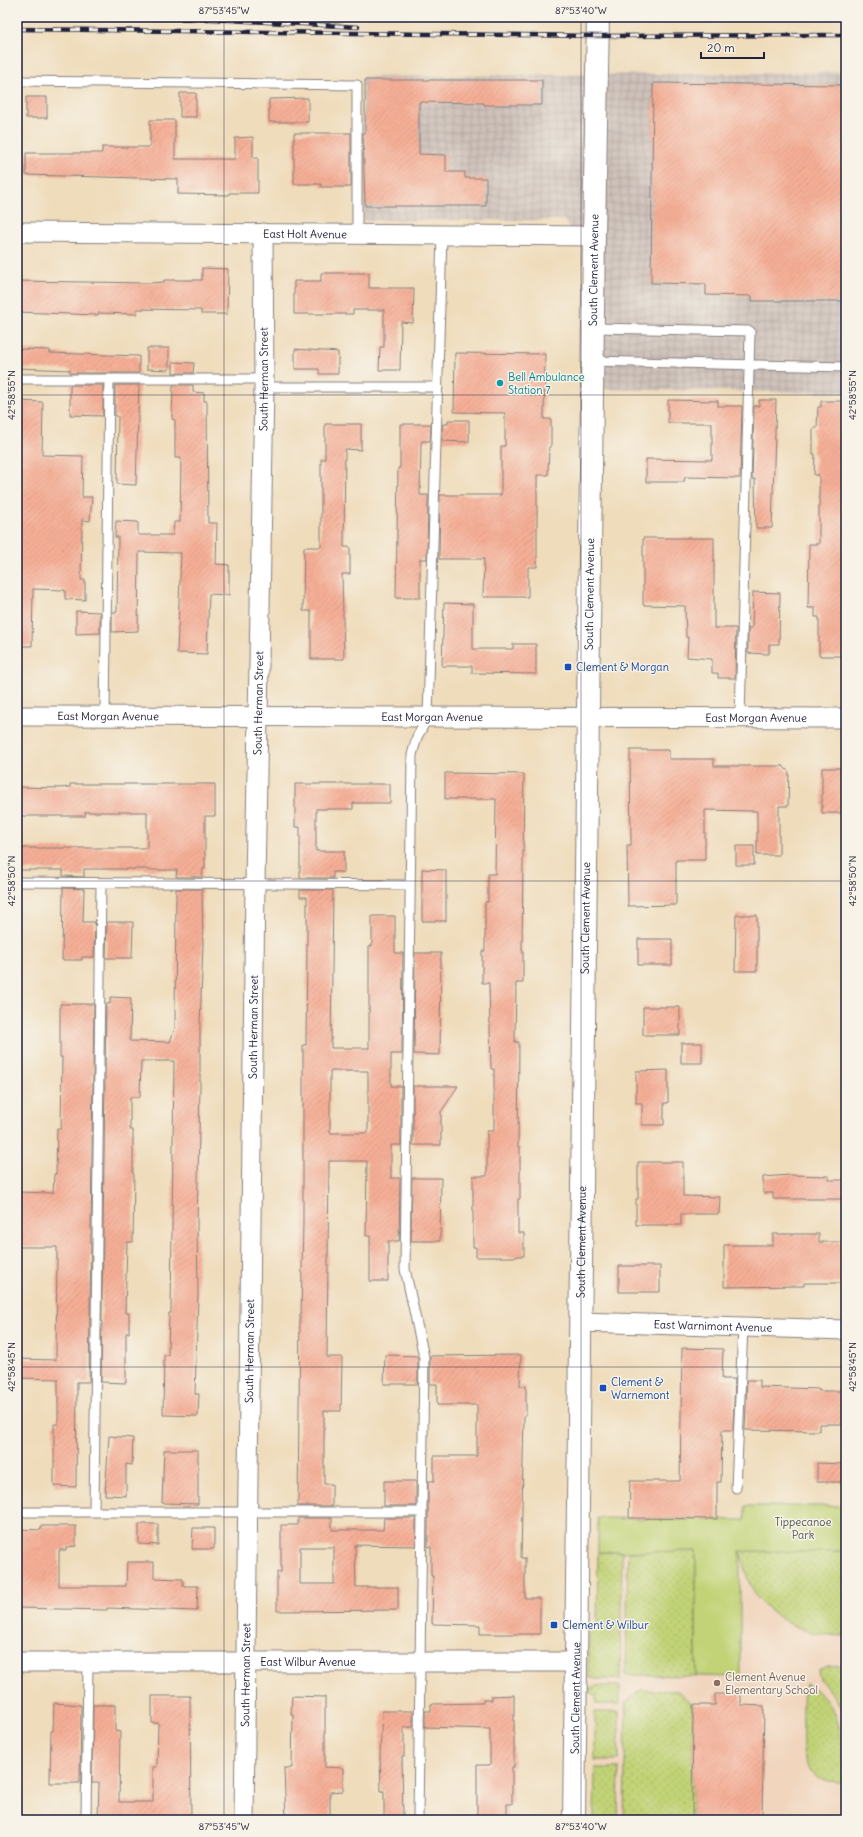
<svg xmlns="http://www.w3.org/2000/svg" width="863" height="1837" viewBox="0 0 863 1837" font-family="Delius,sans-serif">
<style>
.built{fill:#f1d5bd}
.industrial{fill:url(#industrial-grid)}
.grass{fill:url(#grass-dots);stroke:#727a58}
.green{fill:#c1d376;stroke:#727a58}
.building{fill:url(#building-hatch);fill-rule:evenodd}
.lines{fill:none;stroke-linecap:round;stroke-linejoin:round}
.lane-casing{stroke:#887f7b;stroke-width:11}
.street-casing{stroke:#887f7b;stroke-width:21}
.secondary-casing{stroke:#887f7b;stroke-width:24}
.lane{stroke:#fff;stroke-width:9}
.street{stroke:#fff;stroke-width:19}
.secondary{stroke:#fff;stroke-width:22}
.rail-casing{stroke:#22223b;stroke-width:4.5}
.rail{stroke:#f7f3e8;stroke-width:3;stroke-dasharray:9;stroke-linecap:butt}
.ticks{fill:none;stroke:#22223b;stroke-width:1;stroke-opacity:0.45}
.culture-dot{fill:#0f9aa8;stroke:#f7f3e8;stroke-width:1.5}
.transit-dot{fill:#1a4fb4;stroke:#f7f3e8;stroke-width:1.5}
.education-dot{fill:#8d6e63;stroke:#f7f3e8;stroke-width:1.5}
.labels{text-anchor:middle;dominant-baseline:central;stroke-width:3;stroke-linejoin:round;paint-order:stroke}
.street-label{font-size:11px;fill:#22223b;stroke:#f7f3e8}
.culture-label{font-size:11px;fill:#0d838f;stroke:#f7f3e8;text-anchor:start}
.transit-label{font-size:11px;fill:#164399;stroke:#f7f3e8;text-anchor:start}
.park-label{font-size:11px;fill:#52574d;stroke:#f7f3e8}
.education-label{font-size:11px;fill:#785e54;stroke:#f7f3e8;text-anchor:start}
.neatline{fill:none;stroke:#22223b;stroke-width:1.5}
.ticks-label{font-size:10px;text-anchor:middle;fill:#22223b}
</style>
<defs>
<pattern id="industrial-grid" width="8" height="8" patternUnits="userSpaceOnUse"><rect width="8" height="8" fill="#cec1ba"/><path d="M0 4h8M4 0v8" fill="none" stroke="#b1a6a1"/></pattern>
<pattern id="grass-dots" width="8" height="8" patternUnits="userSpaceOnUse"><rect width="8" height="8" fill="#c1d376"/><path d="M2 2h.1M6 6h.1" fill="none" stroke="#a6b567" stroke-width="1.8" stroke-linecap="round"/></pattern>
<pattern id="building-hatch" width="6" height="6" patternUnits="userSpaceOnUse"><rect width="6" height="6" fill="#f6af96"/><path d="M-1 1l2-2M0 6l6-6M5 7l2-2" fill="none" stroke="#d39682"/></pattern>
</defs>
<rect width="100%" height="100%" fill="#f7f3e8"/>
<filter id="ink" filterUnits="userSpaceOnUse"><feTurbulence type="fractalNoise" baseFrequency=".025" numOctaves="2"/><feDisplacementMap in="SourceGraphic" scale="8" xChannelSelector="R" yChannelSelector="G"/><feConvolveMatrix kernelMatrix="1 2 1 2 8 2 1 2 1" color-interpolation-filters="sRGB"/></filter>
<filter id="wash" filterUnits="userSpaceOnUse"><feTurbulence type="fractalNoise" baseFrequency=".012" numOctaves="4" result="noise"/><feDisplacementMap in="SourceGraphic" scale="16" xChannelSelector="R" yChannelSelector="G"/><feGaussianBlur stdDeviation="0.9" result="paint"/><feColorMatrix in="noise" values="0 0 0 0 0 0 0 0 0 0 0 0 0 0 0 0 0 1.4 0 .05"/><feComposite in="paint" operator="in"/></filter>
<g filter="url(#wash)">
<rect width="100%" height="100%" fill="#efdcbb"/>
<!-- built -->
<path class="built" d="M598,1552H846V1820H594L596,1696L588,1689L589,1634L597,1626Z"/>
<!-- industrial -->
<path class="industrial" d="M846,72V393L592,389L593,258L564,220H364L363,77Z"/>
<!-- grass -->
<path class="grass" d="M696,1551V1676L626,1675L628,1552Z
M740,1551L846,1552V1636C816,1635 793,1630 770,1610C766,1607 762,1603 759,1600C748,1586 744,1567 740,1551Z
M598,1552H622L620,1679H596L588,1677L589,1634L597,1626Z
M841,1666L846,1667V1713L820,1679L818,1671L828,1667Z
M806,1684C822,1690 836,1710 839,1727C842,1738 840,1750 842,1761C843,1768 846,1774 846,1782C802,1783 802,1760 803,1724C803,1710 802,1697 806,1684Z
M595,1686H620V1704H596V1696L588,1689Z
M640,1690L678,1691L693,1705L692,1820H624L626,1703Z
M595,1712H619V1760H595Z
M595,1768H619L618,1820H594Z"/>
<!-- green -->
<path class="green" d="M745,1506H846V1552L740,1551V1677L696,1676V1551L598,1552V1518L745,1520Z"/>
<g id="blocks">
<!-- building -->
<path class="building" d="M365,80H542V105H484V103L419,102V154L446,155V172H465V178H486V206H365L363,133H365Z
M653,83L846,85V301H752V296L706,295V284L651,283Z
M180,93H196V117H180Z
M26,97H47V118H26Z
M308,98V122H269V99Z
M150,120H175V159H235V138L253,137V158H258V193H229V195L178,194V179L26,175V153H102V147H150Z
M294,133H351V187H321V184H294Z
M202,268L228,269L227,314H201V310L137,309V314L98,313V315L17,312V281L150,283L164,282V280H202Z
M321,273H369V288H414L413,323L401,322L400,370H379L380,347H384V310H353V314H294V281H321Z
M147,348H169V370L147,369Z
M17,349L50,350V353L139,356V373H70V370L17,368Z
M295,349L338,352V374H319V369H295Z
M455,353L545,354L544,419H551V447H549L548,475H537V567H528V597H483L484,559H439L440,495H501V446H505V413L454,412Z
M173,362L194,363L193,373H173Z
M70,385H103V416L70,415Z
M115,385H139L136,485L117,484L118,416H115Z
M173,385H193V392L204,393V401H207L208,523H217L216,564L229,565V595L209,594L207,654L177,653L181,553L139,552L138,631L112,632V612H117L118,537H115L116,521L138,522V535H173L174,522H180L181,458H175V420L172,419Z
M668,400L718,401V406H742L740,478L685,477L684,482H646V459L712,460V423H668Z
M759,400H776L772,528H756L755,479H752L754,406H759Z
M17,401L43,402L42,455L83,456L82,497H92L90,521L82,520L81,580H85V600L65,599V590L33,589L32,646H17Z
M821,401H846V656H819V617H815V608H808L809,544H819V475H814L815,454H813V428H817L818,407H821Z
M448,420H469V442L442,441L443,424H448Z
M325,424H361V450L345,449L344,547H350V574H342L344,659H311V611H303L304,547H321V459H325Z
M400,424H431L430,441H422L421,444L420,495H428L427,559H420V598H396L398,468H400Z
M643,538H714V628H736L735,678H718V673H712V659L687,657L688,637H686L685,606L643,605Z
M753,592L780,593L779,644H769V654L748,653V628H752Z
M444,603L473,604V649H513V644H536V674L472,673V666H442Z
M76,611L100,612V633L76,634Z
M630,750H669V759H714V766H783L789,772L788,806H779V855H757V811L705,810V860H676V905L628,906L627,845H631Z
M822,768H846V813H822Z
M445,773L524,774L522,951H523V983H516L515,1042H519L518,1147H520V1199H518V1233H524V1256H517V1257H476V1247H473V1176H487V1131H494V1069H491L489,983H482V951H485V902H488V874H495L496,799H445Z
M70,784H215V816H205V869H203L202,877H176L177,870H147V869H84V877L63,876V870H17V849H21V848H147V812H85V816H21V812H18V787L60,788L70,787Z
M295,784H390V803H353V809H316V851H344V872H333V878H300V827H295Z
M736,846H754V865H736Z
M422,869L446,870V921H422Z
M63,888L84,889L83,922H95L94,957H82V960H62Z
M176,889H202L203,945L200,1025V1087L197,1224L198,1295L195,1394H199L198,1416L163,1415L164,1355H168L169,1313H171L174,1061H141L140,1097H130V1130H133V1174H134L133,1242H127L125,1313H129V1333H126V1383L101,1382L106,1004H110V997L131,998L130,1041L170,1042L175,1028Z
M300,890H333L331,1048H369V946H372V916H395V953H403L402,1054H391V1086H401V1145H391V1178H400L399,1241H388V1281H370V1236H366L367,1161H329L327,1357H342L341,1411H324V1484H332V1506H298L300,1314H301L303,1223V1045H306L307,946V897H300ZM330,1071H368V1133H330Z
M736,915H757V971H735Z
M107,922H133L132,958H106Z
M638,939H672V965H638Z
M415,953H441L440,1055L414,1054Z
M60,1004H94L89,1382H77L76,1487L54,1486V1424H58V1379L17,1378V1359L56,1360L57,1247H17V1192L53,1193L54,1174H56L57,1129H61L62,1057H60Z
M643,1007H680V1035H643Z
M681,1043H702V1063H681Z
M668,1070V1103H664V1125H642V1103H636V1071Z
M413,1086H458L441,1112V1145H413Z
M638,1162H683V1196L720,1197L719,1214H681V1225H636V1199H638Z
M790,1175L829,1176V1180H846V1199H773V1193H763V1177Z
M412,1178H441L440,1241H411Z
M773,1234H819V1242H846V1283H804V1286L724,1287V1245H773Z
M619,1266H660V1292H619Z
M682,1348L723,1349L722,1379H735L733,1430H722L721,1482H717V1519L629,1518L630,1481H680Z
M385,1355L418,1356V1384H384Z
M521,1355L520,1386H526V1415H524L521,1558H525V1598H540V1634H480V1625L432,1624L433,1576H431V1547H428V1481H434V1456H477V1405H437V1384H430V1356Z
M747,1380H760V1387L819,1389V1391H846V1424H819V1431L745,1430Z
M109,1436L133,1438L132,1465L126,1464V1496L105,1495Z
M164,1450H198V1504L162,1503Z
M817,1463L846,1464V1482H817Z
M384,1481H416V1506H384Z
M298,1518H332V1530H383L384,1518H416V1546L355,1545L356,1587H398V1610L277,1611V1572H281V1525H298ZM300,1547H334V1584H300Z
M139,1524H158V1545L139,1544Z
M41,1526H76V1546L66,1547V1550H59V1586H126L127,1562H154V1578L183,1579V1586H198L197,1611L107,1608V1610L17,1608V1529L41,1530Z
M193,1528H214V1549H192Z
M715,1694H741V1705L764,1706L762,1820H692L693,1705H715Z
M514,1695V1767H512V1804H507V1820H477V1765H490V1729L425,1727V1711H431V1704L483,1703V1700H492V1696Z
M152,1696H190L191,1820L98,1819L99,1783H92L93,1705H115V1731L120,1732L119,1802H153V1767H157L158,1723H152Z
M292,1696L325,1697V1767L343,1768V1791L330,1792V1820H286L284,1768H292L293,1714H291Z
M54,1703L81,1705L80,1783H50L51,1731H53Z
M382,1711H413V1727H404V1757H402L403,1820H384V1791H381L380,1757Z"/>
</g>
</g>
<g filter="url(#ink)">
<use href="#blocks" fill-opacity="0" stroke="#887f7b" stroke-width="1"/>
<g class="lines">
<!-- lane casing -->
<g class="lane-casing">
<path id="lane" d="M17,81L357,85V233
M593,328L750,331L740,718
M592,361L846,367
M17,379H264
M264,387H438
M105,716L109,379
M17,882L409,885
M736,1488L743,1327
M17,1512H422
M94,1512L101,883
M86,1820L88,1662
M418,1820L424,1357L405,1269L412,755L417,737L428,717L442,235"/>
</g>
<!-- street casing -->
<g class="street-casing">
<g id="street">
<path id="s1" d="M17,232L594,236"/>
<path id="s2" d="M17,716L846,718"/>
<path id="s3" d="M580,1322L846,1330"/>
<path id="s4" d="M17,1662H576"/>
<path id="s5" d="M244,1820L255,884L264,387L263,233"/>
</g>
</g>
<!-- secondary casing -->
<g class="secondary-casing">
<g id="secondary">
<path id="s6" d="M574,1820L594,236L598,17"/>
</g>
</g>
<!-- lane -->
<use href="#lane" class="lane"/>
<!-- street -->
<use href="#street" class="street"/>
<!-- secondary -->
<use href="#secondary" class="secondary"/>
<!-- rail casing -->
<g class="rail-casing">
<path id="rail" d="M47,17L210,19L358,27
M17,29L598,36L846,35"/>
</g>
<!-- rail -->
<use href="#rail" class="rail"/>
</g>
</g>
<!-- ticks -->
<path class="ticks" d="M224,17V1820M581,17V1820M17,395H846M17,881H846M17,1367H846"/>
<!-- markers -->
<circle class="culture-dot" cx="500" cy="383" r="4"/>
<g class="transit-dot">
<rect x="564" y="663" width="8" height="8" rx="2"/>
<rect x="599" y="1384" width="8" height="8" rx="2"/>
<rect x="550" y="1621" width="8" height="8" rx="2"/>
</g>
<circle class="education-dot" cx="717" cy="1683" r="4"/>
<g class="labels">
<!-- street labels -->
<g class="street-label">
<text stroke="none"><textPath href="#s1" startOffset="288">East Holt Avenue</textPath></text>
<text stroke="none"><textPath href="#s6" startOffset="1550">South Clement Avenue</textPath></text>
<text stroke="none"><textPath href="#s5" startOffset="1441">South Herman Street</textPath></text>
<text stroke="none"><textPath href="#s6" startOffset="1226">South Clement Avenue</textPath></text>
<text stroke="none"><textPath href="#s5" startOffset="1117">South Herman Street</textPath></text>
<text stroke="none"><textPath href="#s2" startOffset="91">East Morgan Avenue</textPath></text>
<text stroke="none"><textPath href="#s2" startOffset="415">East Morgan Avenue</textPath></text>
<text stroke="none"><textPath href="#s2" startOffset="739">East Morgan Avenue</textPath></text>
<text stroke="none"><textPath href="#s6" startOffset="902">South Clement Avenue</textPath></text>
<text stroke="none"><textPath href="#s5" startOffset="793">South Herman Street</textPath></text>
<text stroke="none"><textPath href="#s6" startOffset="578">South Clement Avenue</textPath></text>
<text stroke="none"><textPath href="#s3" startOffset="133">East Warnimont Avenue</textPath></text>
<text stroke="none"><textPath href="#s5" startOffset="469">South Herman Street</textPath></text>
<text stroke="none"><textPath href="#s4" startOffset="291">East Wilbur Avenue</textPath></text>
<text stroke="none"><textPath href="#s5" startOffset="145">South Herman Street</textPath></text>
<text stroke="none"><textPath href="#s6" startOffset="122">South Clement Avenue</textPath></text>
</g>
<!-- culture labels -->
<g class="culture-label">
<text x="508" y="377">Bell Ambulance<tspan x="508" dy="13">Station 7</tspan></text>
</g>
<!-- transit labels -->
<g class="transit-label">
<text x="576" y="667">Clement &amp; Morgan</text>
<text x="611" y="1382">Clement &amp;<tspan x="611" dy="13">Warnemont</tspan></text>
<text x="562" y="1625">Clement &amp; Wilbur</text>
</g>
<!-- park labels -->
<g class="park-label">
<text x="803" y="1522">Tippecanoe<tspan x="803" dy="13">Park</tspan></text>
</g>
<!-- education labels -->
<g class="education-label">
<text x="725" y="1677">Clement Avenue<tspan x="725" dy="13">Elementary School</tspan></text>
</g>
</g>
<!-- margin -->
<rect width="863" height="1837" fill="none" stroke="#f7f3e8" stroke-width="44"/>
<!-- scale -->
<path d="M701 52v6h63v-6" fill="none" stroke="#22223b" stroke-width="2"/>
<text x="707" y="52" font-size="12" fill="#22223b" stroke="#f7f3e8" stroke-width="3" paint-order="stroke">20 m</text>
<rect x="22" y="22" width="819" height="1793" class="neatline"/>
<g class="ticks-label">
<text x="224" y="14">87°53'45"W</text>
<text x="581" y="14">87°53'40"W</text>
<text transform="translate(11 395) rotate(-90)" y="4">42°58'55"N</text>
<text transform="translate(852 395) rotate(-90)" y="4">42°58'55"N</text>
<text transform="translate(11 881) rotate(-90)" y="4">42°58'50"N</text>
<text transform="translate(852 881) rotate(-90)" y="4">42°58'50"N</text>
<text transform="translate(11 1367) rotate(-90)" y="4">42°58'45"N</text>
<text transform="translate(852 1367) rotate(-90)" y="4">42°58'45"N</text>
<text x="224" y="1830">87°53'45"W</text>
<text x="581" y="1830">87°53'40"W</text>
</g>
</svg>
